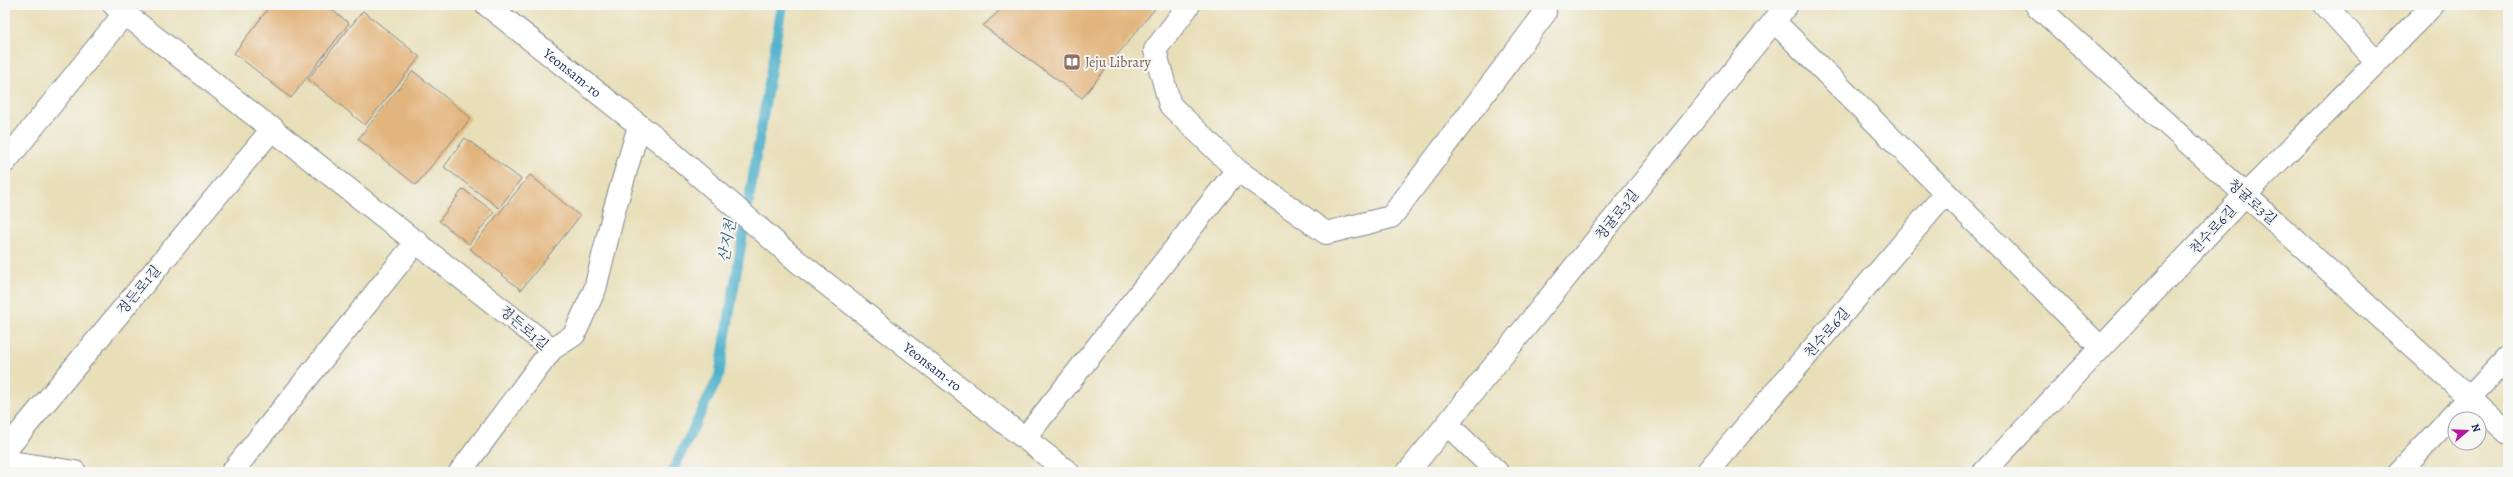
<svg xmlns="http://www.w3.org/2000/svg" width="2513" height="477" viewBox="0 0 2513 477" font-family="Alegreya,'Noto Serif KR',serif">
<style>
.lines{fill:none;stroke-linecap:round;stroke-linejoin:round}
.stream{stroke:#4aadc9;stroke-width:10}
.building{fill:#e3b57e}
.minor-casing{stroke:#82878c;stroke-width:24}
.tertiary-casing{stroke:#82878c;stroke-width:24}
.secondary-casing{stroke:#82878c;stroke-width:24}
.minor{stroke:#fff;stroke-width:22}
.tertiary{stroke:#fff;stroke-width:22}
.secondary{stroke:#fff;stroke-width:22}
.labels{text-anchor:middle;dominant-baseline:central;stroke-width:4;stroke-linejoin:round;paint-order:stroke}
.education-label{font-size:14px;fill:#785e54;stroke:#f6f6f2;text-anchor:start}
.street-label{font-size:14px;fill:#1b2f5e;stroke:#f6f6f2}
.water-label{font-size:15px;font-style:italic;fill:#2b5b83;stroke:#f6f6f2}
</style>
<rect width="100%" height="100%" fill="#f6f6f2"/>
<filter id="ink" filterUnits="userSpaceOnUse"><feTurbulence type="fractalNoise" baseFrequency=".025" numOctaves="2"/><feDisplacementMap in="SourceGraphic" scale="8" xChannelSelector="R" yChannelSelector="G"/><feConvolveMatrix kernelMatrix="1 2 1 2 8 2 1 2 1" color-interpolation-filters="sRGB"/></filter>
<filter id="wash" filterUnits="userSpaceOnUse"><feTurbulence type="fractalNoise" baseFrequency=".012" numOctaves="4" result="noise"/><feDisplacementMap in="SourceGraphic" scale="16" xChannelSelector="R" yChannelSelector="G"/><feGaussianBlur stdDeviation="0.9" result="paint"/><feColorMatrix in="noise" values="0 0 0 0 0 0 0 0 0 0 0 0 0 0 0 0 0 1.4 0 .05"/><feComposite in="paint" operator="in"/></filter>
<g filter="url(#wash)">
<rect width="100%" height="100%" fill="#e8dfb9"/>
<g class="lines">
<!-- stream -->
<path class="stream" d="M672,472L719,376L782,5"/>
</g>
<g id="blocks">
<!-- building -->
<path class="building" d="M271,5H325L349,23L291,98L234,53Z
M1002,5H1158L1082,98L983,26L1004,6Z
M363,11L420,57L365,125L308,79Z
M413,71L471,118L416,185L358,139Z
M465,138L521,179L499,208L444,167Z
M530,175L580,216L521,290L470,249Z
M463,189L494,212L469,244L439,221Z"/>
</g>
</g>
<g filter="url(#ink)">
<use href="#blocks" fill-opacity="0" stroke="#82878c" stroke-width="1"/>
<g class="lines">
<!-- minor casing -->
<g class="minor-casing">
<path id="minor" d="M114,5L552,349L460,472
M1189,5L1155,50L1170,105L1237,170L1326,233L1391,217L1545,13V5
M2325,5L2377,62
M1774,21L2101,348
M5,162L124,14
M552,349L574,335L595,289L614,211L639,126
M1448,425L1497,472
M1025,438L1237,170
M5,451L273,128
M5,461L75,472
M232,472L417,241
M1408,472L1787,5
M1707,472L1946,193
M1984,472L2245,195L2433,5"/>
</g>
<!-- tertiary casing -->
<g class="tertiary-casing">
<path id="tertiary" d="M2036,5L2508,433"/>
</g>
<!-- secondary casing -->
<g class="secondary-casing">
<g id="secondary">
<path id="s1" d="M487,5L659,141L797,261L1068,472"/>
<path d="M2399,472L2508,357"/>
</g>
</g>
<!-- minor -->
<use href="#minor" class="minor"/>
<!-- tertiary -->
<use href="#tertiary" class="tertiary"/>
<!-- secondary -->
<use href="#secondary" class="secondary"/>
</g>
</g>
<!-- icons -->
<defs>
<g id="library-square" transform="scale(0.9)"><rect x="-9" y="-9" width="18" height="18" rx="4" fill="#8d6e63" stroke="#f6f6f2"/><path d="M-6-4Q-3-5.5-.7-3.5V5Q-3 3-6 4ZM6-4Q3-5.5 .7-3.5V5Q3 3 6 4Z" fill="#fff"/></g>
</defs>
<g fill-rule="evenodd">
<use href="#library-square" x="1072" y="62"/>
</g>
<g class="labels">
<!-- education labels -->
<g class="education-label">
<text x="1085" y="62">Jeju Library</text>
</g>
<!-- street labels -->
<g class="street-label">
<text stroke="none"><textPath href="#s1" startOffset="109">Yeonsam-ro</textPath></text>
<text transform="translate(2252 202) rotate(42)">청귤로3길</text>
<text transform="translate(1617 215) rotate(-51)">청귤로3길</text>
<text transform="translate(2213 230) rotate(-47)">천수로6길</text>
<text transform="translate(139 290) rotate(-50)">정든로1길</text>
<text transform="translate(524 328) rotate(41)">정든로1길</text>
<text transform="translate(1827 333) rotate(-49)">천수로6길</text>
<text stroke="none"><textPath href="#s1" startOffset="574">Yeonsam-ro</textPath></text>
</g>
<!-- water labels -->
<g class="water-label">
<text transform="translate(727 241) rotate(-80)">산지천</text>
</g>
</g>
<!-- margin -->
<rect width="2513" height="477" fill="none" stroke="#f6f6f2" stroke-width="20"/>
<!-- north arrow -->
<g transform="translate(2467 431) rotate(71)"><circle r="19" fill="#f6f6f2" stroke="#9ea6b7"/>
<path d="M0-3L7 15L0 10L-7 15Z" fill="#b5179e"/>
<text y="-6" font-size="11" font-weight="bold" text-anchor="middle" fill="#1b2f5e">N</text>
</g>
</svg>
